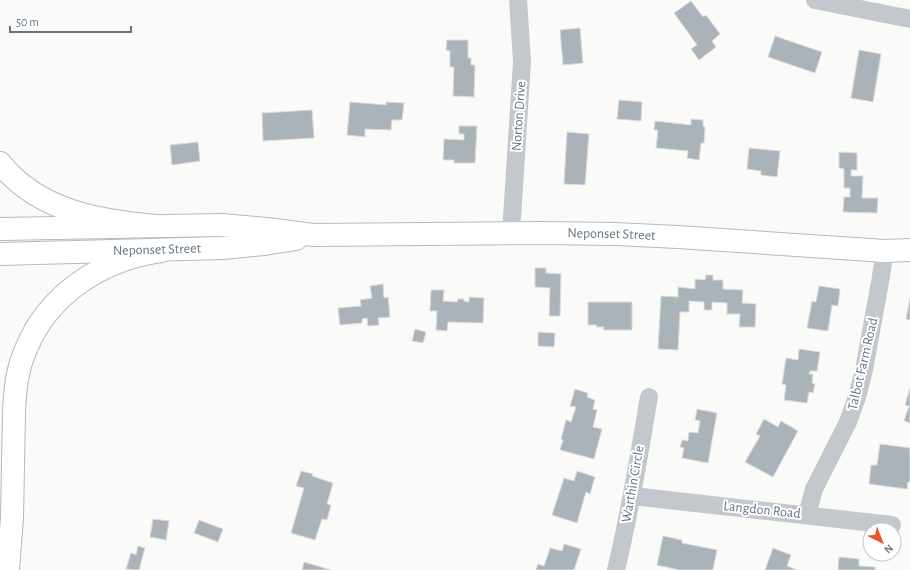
<svg xmlns="http://www.w3.org/2000/svg" width="910" height="570" viewBox="0 0 910 570" font-family="'Alegreya Sans',sans-serif">
<style>
.building{fill:#aab3b9;stroke:#dcdcda}
.lines{fill:none;stroke-linecap:round;stroke-linejoin:round}
.major-casing{stroke:#b5babe;stroke-width:24}
.highway-casing{stroke:#b4b9bd;stroke-width:24}
.minor{stroke:#c3c8cc;stroke-width:18}
.major{stroke:#fff;stroke-width:22}
.highway{stroke:#fff;stroke-width:22}
.labels{text-anchor:middle;dominant-baseline:central;stroke-width:4;stroke-linejoin:round;paint-order:stroke}
.street-label{font-size:14px;fill:#657683;stroke:#fff}
</style>
<rect width="100%" height="100%" fill="#fafaf8"/>
<!-- building -->
<path class="building" d="M691,1L703,17L706,15L720,34L712,41L716,47L699,60L691,49L697,45L674,13Z
M580,28L583,63L563,65L560,30Z
M775,36L822,52L815,73L768,57Z
M447,40H468V58H471V65H475L474,97L453,96L454,67H450V51L446,50Z
M859,50L881,54L873,102L851,98Z
M619,100L642,102L641,121L617,119Z
M350,102L386,105V102L404,103L402,120H392L391,130L365,129V137L347,135Z
M312,110L314,138L263,141L262,113Z
M691,119L703,120V126L705,127L704,143H701L699,160L687,158L688,151L656,148L658,130H654L655,121L691,125Z
M459,126H477L475,163H454V160H443L444,139L464,140V134H459Z
M567,132L589,134L585,185L564,184Z
M198,142L200,161L172,165L170,145Z
M749,148L780,151L777,177L761,175V171L747,169Z
M839,152L857,153V170H851V176H863L862,198H878L877,213L843,212L844,197H850V188H844V169L839,168Z
M535,268H546V273L561,274L560,316H549L550,288L535,287Z
M706,275H713V280H723V289L743,290L742,303L756,304L755,327H739L740,314H727V303L712,302V310H704V302L689,301V312H680L678,350L658,349L661,296L678,297V287L695,289V279L705,280Z
M383,284L384,298L388,297L390,317L378,318L379,325L368,326L367,318L362,319V323L340,325L338,308L361,306L360,300L372,298L370,286Z
M819,286L840,289L838,306L832,305L828,331L807,328L812,301L816,302Z
M431,290H444L443,301L457,302L458,299H464V301L469,302V297L484,298L483,323L448,322L447,331L436,330L437,311H430Z
M910,298V320L906,319Z
M588,302H632V330H603L604,327H596L597,325H588Z
M415,329L426,332L423,343L412,341Z
M538,332L555,333L554,347L538,346Z
M799,349L820,352L817,371H810L809,374H813L812,383L815,384L813,393L809,392L807,403L784,400L786,385L782,384L786,358L798,360Z
M910,388V423L904,421L909,406L905,405Z
M575,389L588,393L587,397L595,400L593,409L597,410L593,427L602,429L594,459L560,450L563,440L561,439L566,420L571,422L576,407L570,406Z
M697,409L717,413L708,463L682,458L684,448L680,447L682,440L688,441L689,432L698,433L700,421L695,420Z
M764,419L778,427L781,421L798,431L773,477L745,462L760,436L756,434Z
M880,444L910,448V482H908L907,489L869,484L871,465H877Z
M301,471L313,474L312,476L333,483L327,504L331,505L327,520L322,519L315,540L291,533L304,488L296,486Z
M577,471L595,477L590,494L586,492L577,523L552,515L564,478L574,481Z
M153,519L169,521L166,540L150,537Z
M199,520L223,529L218,542L194,533Z
M663,536L682,540V543L717,550L713,570H679L657,565Z
M564,544L581,549L574,570L572,569V570H536L538,564L544,566L550,548L562,551Z
M138,546L145,548L139,570L126,569L131,553L136,555Z
M773,548L791,555L787,566L797,570H765Z
M839,557L859,559V566L875,567V570H838Z
M304,562L331,570H302Z"/>
<g class="lines">
<!-- major casing -->
<g class="major-casing">
<g id="major">
<path id="s1" d="M0,229L222,225L267,229L313,235L542,233L615,234L678,237L885,251L910,250"/>
<path id="s2" d="M0,254L223,248L264,244L296,239"/>
</g>
</g>
<!-- highway casing -->
<g class="highway-casing">
<path id="highway" d="M0,163C38,211 99,221 156,226
M8,570L12,518L14,412C15,390 17,369 26,349C49,293 103,259 161,251"/>
</g>
<!-- minor -->
<path class="minor" d="M815,0L910,19
M511,233L522,62L518,0
M632,496L892,525
M807,515L814,489L848,422L857,397L864,370L880,282L885,251
M616,570C630,513 639,455 649,397"/>
<!-- major -->
<use href="#major" class="major"/>
<!-- highway -->
<use href="#highway" class="highway"/>
</g>
<g class="labels">
<!-- street labels -->
<g class="street-label">
<text transform="translate(519 116) rotate(-86)">Norton Drive</text>
<text stroke="none"><textPath href="#s1" startOffset="612">Neponset Street</textPath></text>
<text stroke="none"><textPath href="#s2" startOffset="157">Neponset Street</textPath></text>
<text transform="translate(863 364) rotate(-77)">Talbot Farm Road</text>
<text transform="translate(633 484) rotate(-80)">Warthin Circle</text>
<text transform="translate(762 510) rotate(6)">Langdon Road</text>
</g>
</g>
<!-- north arrow -->
<g transform="translate(882 542) rotate(137)"><circle r="19" fill="#ffffff" stroke="#c1c8cd"/>
<path d="M0-3L7 15L0 10L-7 15Z" fill="#e4572e"/>
<text y="-6" font-size="11" font-weight="bold" text-anchor="middle" fill="#657683">N</text>
</g>
<!-- scale -->
<path d="M10 26v6h121v-6" fill="none" stroke="#657683" stroke-width="2"/>
<text x="16" y="26" font-size="12" fill="#657683" stroke="#ffffff" stroke-width="3" paint-order="stroke">50 m</text>
</svg>
